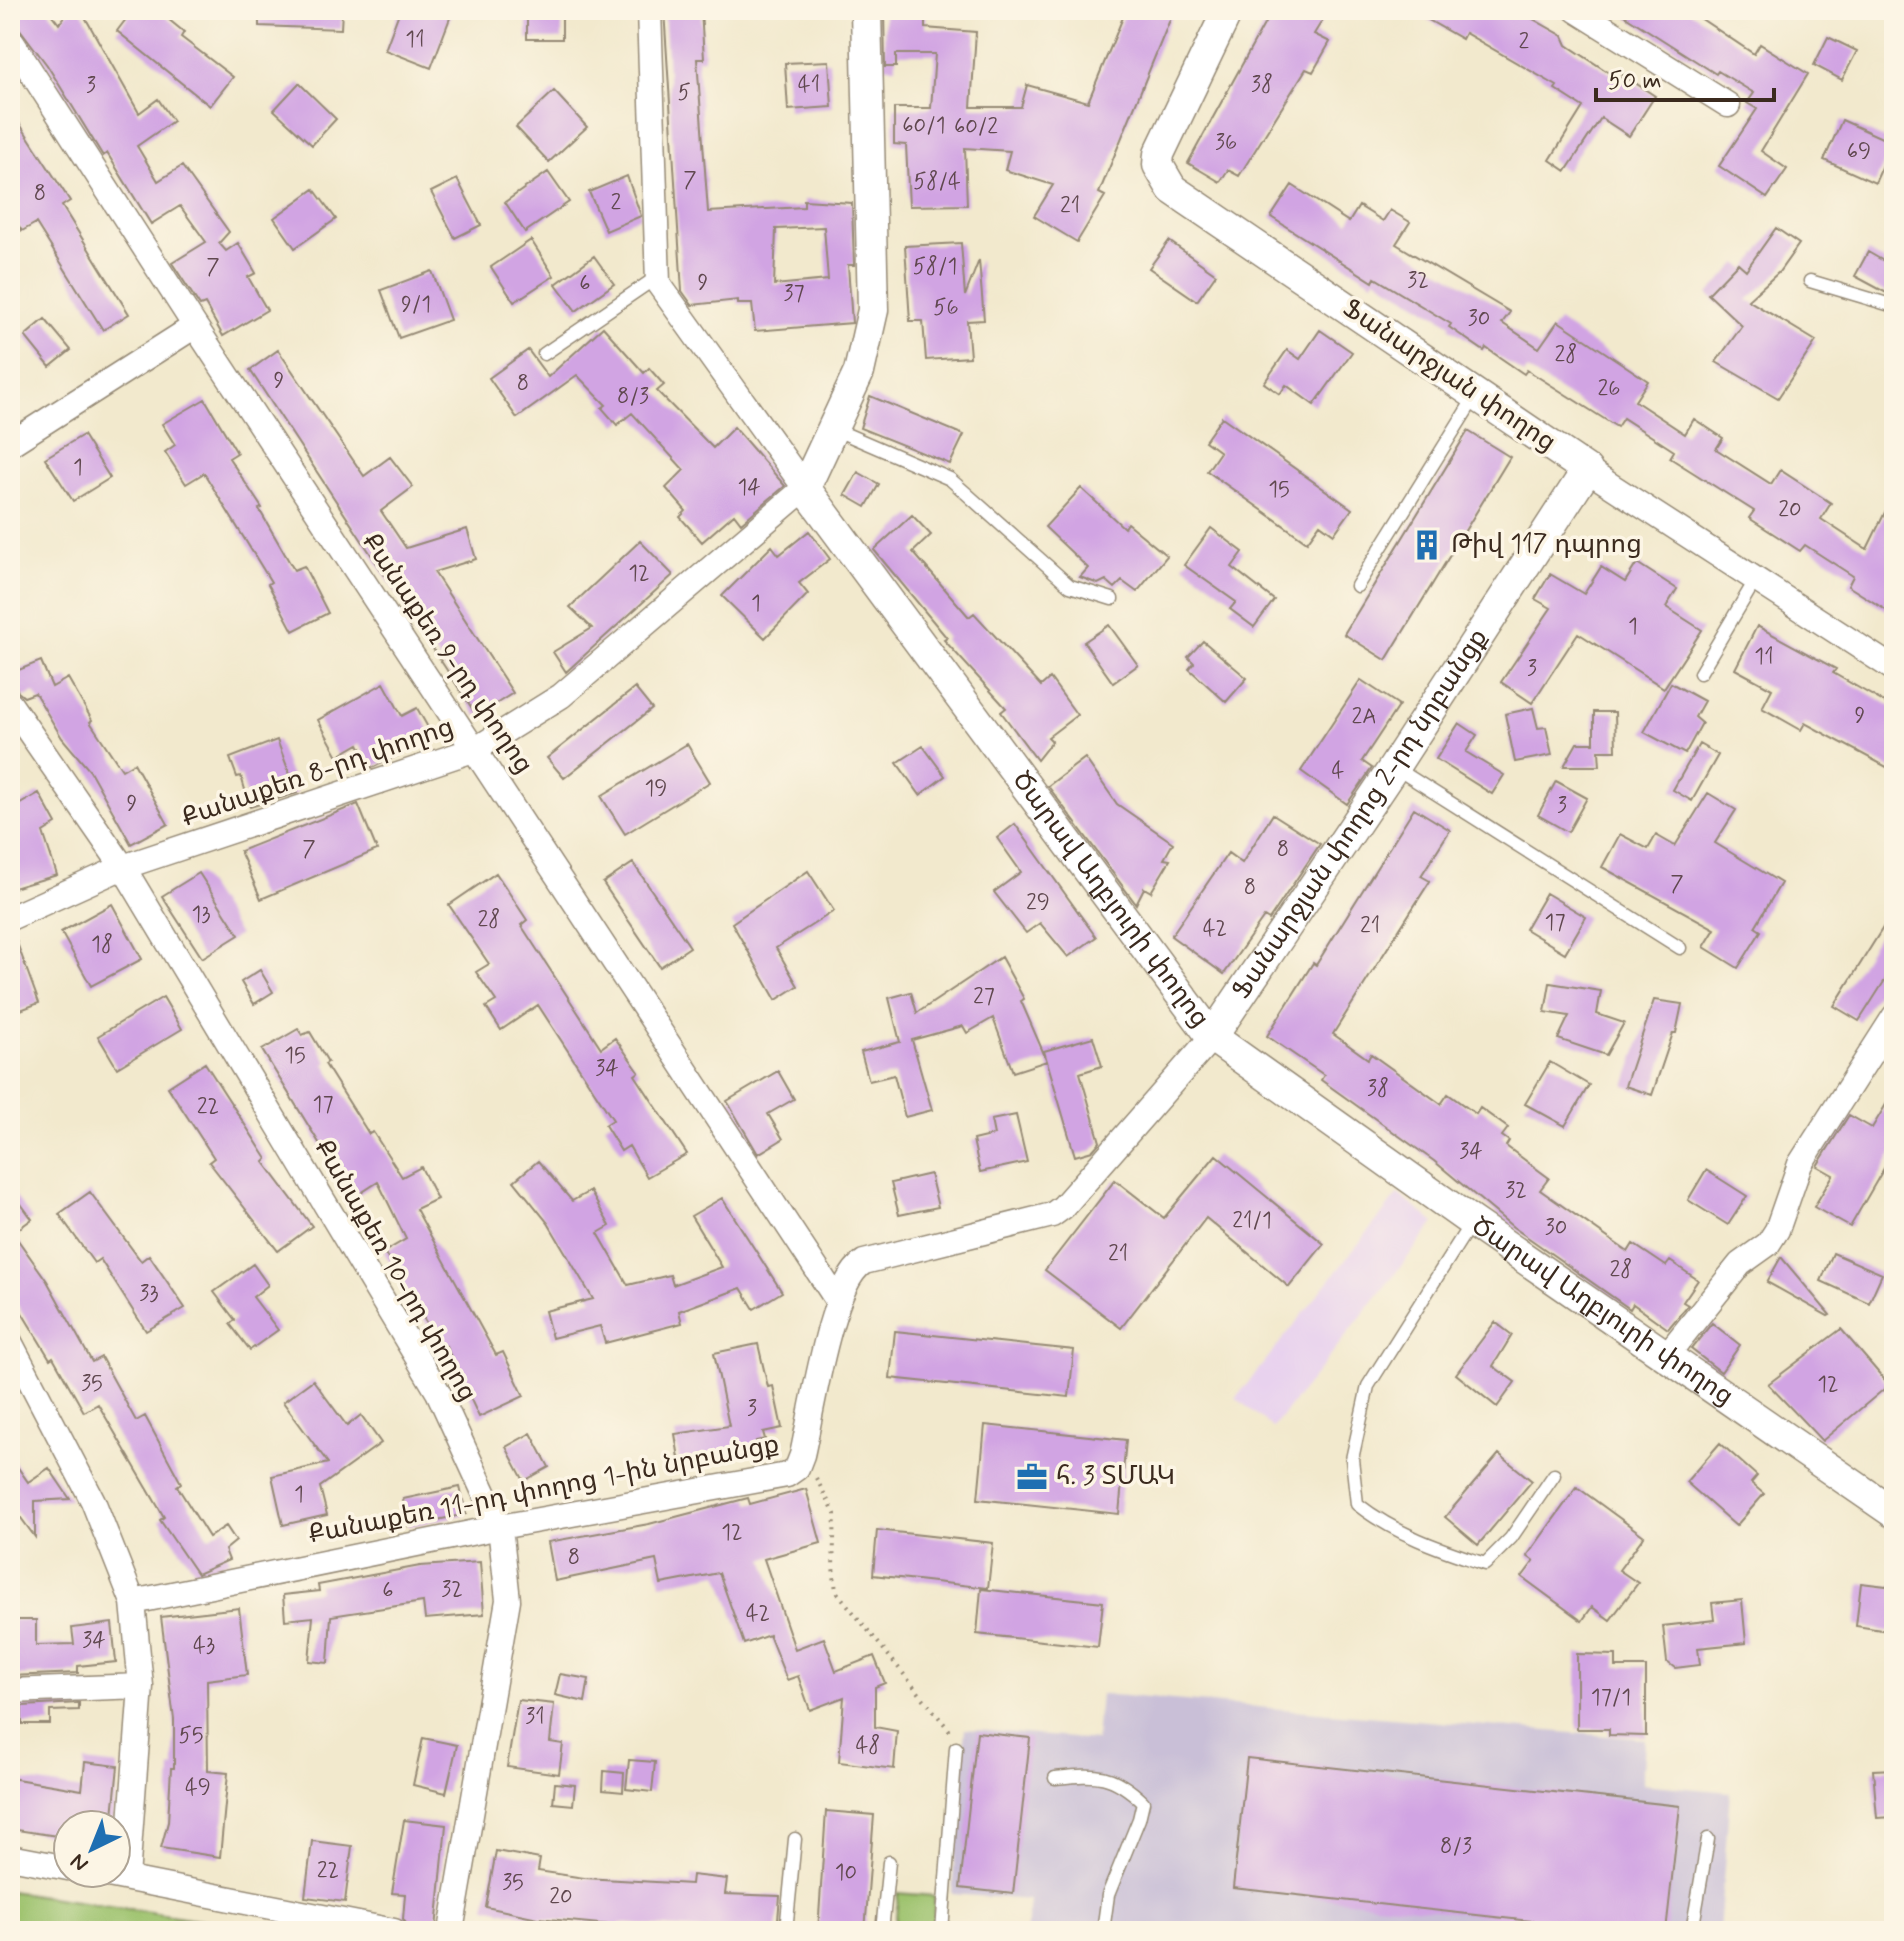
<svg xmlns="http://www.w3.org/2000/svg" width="1904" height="1941" viewBox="0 0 1904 1941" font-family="Mynerve,'Noto Sans Armenian',sans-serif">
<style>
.built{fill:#e8d2ee}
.industrial{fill:#c9bfd7}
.green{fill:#9ec36e;stroke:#6c7646;stroke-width:2}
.building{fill:#d1a4e3;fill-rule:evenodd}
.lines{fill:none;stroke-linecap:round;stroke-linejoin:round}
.service-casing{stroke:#968a76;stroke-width:15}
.minor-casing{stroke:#968a76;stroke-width:27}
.tertiary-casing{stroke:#968a76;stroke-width:33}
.path{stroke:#968a76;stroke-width:4;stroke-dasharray:2 6;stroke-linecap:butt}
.service{stroke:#fff;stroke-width:12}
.minor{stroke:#fff;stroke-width:24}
.tertiary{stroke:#fff;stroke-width:30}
.labels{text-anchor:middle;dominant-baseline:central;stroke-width:7;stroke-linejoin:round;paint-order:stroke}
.number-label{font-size:22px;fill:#60484f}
.street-label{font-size:26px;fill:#3b2a1e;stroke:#fcf5e5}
.poi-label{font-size:26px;fill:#3b2a1e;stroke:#fcf5e5;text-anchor:start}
</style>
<rect width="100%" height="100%" fill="#fcf5e5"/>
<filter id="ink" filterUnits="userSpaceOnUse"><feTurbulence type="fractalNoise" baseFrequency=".0125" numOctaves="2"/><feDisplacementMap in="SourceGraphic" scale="16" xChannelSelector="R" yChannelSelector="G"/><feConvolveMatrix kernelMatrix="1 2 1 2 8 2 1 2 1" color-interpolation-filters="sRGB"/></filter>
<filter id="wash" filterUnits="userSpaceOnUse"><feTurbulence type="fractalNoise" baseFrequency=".006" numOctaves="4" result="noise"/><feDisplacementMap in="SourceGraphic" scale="32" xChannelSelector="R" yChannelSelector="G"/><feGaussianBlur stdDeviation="1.8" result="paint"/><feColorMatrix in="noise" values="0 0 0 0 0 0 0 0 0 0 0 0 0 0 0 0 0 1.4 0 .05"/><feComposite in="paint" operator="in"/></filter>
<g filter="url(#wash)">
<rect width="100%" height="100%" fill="#f2e9cd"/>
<!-- built -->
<path class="built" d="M1398,1194L1435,1223L1273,1428L1236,1398Z"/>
<!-- industrial -->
<path class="industrial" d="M1100,1694L1645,1739L1642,1784L1730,1792L1719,1931H1026L1029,1900L952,1894L965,1729L1096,1740Z"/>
<!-- green -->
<path class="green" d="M10,1891L276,1931H10Z
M898,1893L935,1896L932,1931H895Z"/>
<g id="blocks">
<!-- building -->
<path class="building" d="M10,10H48L59,24L70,10H81L139,113L158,99L173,121L137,146L158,181L182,166L229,232L219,243L226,251L238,243L256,273L248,277L267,310L223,336L205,304L200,306L172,263L206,242L180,206L151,224L107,153L103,156L47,65L10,16Z
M133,10H157L184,32L181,37L233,77L210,106L117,31Z
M259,10H342L341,29L259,26Z
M400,10H453L431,68L385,50Z
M527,10H562V39H527Z
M664,10H701L704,59H697L708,212L804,207V200L852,203L854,265H848L852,323L755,331L752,304H738V300L692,305L682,291ZM824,227L828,280L774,285L776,229Z
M884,10H925V28L976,32L971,107H1021L1027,85L1088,102L1126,10H1174L1099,193L1105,196L1077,242L1034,216L1053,185L1005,170L1010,151L965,148L967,205L909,206L906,145L894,144V108H931L935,54H896V67H885Z
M1272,10H1313L1325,16L1314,34L1330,42L1313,72L1306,69L1239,176L1228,170L1220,182L1188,163Z
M1411,10H1517L1563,36L1567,45L1620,80L1623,75L1655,96L1629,136L1601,118L1566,171L1550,160L1583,107L1555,89L1557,86L1465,33L1462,39Z
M1616,10H1688L1754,54L1760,44L1808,74L1761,151L1787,169L1767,198L1719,166L1757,109L1747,103L1754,93L1718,71L1716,74Z
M1828,37L1857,51L1842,80L1814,65Z
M829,61L832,107L788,110L785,63Z
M299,83L336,119L312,145L274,110Z
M554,91L587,127L549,162L516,127Z
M10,109L70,201L62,206L129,314L103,330L36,223L22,231L10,212Z
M1842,120L1893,143L1875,183L1824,160Z
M548,172L569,202L525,232L505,202Z
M627,176L641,216L606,231L589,192Z
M457,179L481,225L455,238L431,192Z
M1292,185L1349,222L1359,206L1383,221L1390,210L1410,222L1396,244L1510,312L1502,323L1539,348L1558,321L1648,381L1635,401L1685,434L1694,419L1723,438L1716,449L1771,484L1780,470L1831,503L1821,519L1867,549L1891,500L1894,501V533L1888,546L1894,549V594L1886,610L1848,586L1853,576L1805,545L1800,551L1749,518L1754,511L1670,458L1674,451L1623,418L1617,427L1527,370L1524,374L1486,348L1484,351L1449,327L1451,324L1375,278L1373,282L1271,217Z
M314,189L336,219L295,248L274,218Z
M1776,228L1799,244L1779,272L1748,300L1816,341L1778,398L1716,362L1742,326L1708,294L1738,263L1746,270Z
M531,240L554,276L514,302L491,267Z
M1169,241L1216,274L1197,301L1149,268Z
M961,243L965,296L979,260L984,320L967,321L970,357L926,360L923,321H910L905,246Z
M1868,252L1894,267V297L1855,276Z
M594,256L614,284L576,311L556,284Z
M432,271L450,320L399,338L381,290Z
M45,319L71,350L50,367L25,336Z
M603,327L644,373L649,368L664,385L657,391L713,448L734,427L785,486L741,523L734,514L702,542L680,517L686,511L666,488L684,470L632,413L617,425L602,408L606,405L577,375L517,418L489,378L528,350L548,377Z
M1320,330L1352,352L1314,405L1286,385L1280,394L1264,383L1287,350L1300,359Z
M278,350L364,476L390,457L413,487L381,511L406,548L467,529L476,559L434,572L513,693L477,716L250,370Z
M870,396L964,435L950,464L860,428Z
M205,399L237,453L229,458L262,508L259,509L294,570L304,566L328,613L293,631L268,584L271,582L204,473L186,484L165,452L175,445L162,424Z
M1222,417L1352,509L1334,534L1320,524L1307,542L1207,471L1220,452L1205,441Z
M1468,431L1510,457L1386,660L1344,634Z
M83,435L110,478L73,501L45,458Z
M858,472L879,484L866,507L845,495Z
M1081,488L1124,528L1127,523L1167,556L1137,592L1122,581L1115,588L1106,580L1098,584L1080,577L1088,568L1045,527Z
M912,515L931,535L913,552L969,617L974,613L1041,686L1050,678L1077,715L1048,737L1052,741L1037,760L1001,712L1006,708L944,640L947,638L874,550Z
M1211,528L1243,552L1232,567L1274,600L1254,627L1230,609L1236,602L1184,565Z
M809,531L830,559L799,583L808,594L765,638L722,596L772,546L779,555Z
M640,541L673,575L566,672L553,652L592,628L570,607Z
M1637,563L1677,589L1666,607L1702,630L1664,688L1578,633L1532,703L1501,682L1551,608L1535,599L1550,574L1584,594L1601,567L1625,582Z
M1109,625L1138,665L1113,683L1084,642Z
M1757,626L1836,669L1833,673L1894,708V771L1805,723L1801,730L1762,708L1772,689L1735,669Z
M1203,641L1247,678L1226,702L1189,669L1194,663L1188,657Z
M41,661L52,687L68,678L92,720L90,722L122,770L134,763L168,824L131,844L90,771L62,738L35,693L24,697L18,692L11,673Z
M1361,680L1399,705L1362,761L1372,768L1347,804L1301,771Z
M384,683L402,716L417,708L434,738L372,768L359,744L338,756L318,720Z
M1671,683L1704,701L1695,717L1702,723L1685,754L1644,732Z
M635,688L652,709L564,778L547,758Z
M1533,708L1538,728L1546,727L1552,755L1515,762L1505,714Z
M1594,712H1615L1616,751H1599L1600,766H1564L1577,743H1594Z
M1459,723L1477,735L1466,752L1504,775L1492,794L1436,759Z
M277,740L297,793L250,807L241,776L237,777L230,758Z
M687,744L710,782L625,834L601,796Z
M1699,744L1718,755L1692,801L1673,790Z
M923,746L945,776L920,795L897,763Z
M1085,758L1117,804L1173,843L1164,859L1170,860L1151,892L1144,888L1136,904L1048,786Z
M1556,781L1587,798L1568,832L1538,815Z
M39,793L56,824L43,832L57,875L10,889V810Z
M1708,793L1736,810L1715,843L1781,883L1755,927L1761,931L1738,968L1704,947L1715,929L1602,867L1620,834L1648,849L1656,835L1675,846Z
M358,804L377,850L261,899L240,851Z
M1414,808L1450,830L1421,876L1430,881L1333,1034L1368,1059L1371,1054L1441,1104L1448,1094L1476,1114L1480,1108L1508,1128L1502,1136L1509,1141L1506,1146L1549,1178L1540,1190L1628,1252L1633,1244L1666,1266L1670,1261L1698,1280L1683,1302L1688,1305L1668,1329L1633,1304L1630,1309L1513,1227L1434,1161L1321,1080L1324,1075L1267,1036L1313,963L1316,965Z
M1273,814L1320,844L1269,920L1264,917L1224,974L1171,936L1228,853L1242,863Z
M1015,824L1096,937L1068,957L1040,923L1026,933L994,892L1021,872L997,838Z
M633,863L690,947L660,967L603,883Z
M808,871L834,911L776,948L798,986L776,1000L732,923Z
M199,873L239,935L202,958L162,896Z
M496,873L527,920L521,925L601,1048L615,1038L639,1072L635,1075L687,1154L647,1177L629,1146L621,1151L605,1125L613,1120L538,1005L501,1030L486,1007L496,1001L476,972L489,964L449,905Z
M1546,893L1586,917L1565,953L1525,929Z
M112,904L142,959L91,986L61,932Z
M1894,910V966L1859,1021L1834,1006Z
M13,932L39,1003L10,1014V933Z
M1001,957L1024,999L1021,1001L1047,1061L1013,1072L993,1018L967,1033L963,1026L912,1040L932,1110L905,1117L894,1075L869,1081L861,1052L900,1042L889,998L911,992L917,1013Z
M260,970L273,992L254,1004L241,982Z
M1550,983L1601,991L1597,1014L1624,1023L1606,1055L1558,1039L1569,1016L1545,1012Z
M163,997L182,1029L117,1068L98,1036Z
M1654,1000L1682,1004L1676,1033H1673L1652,1095L1625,1086Z
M298,1029L302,1035L310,1032L328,1062L325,1064L369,1134L373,1132L402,1177L421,1167L437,1199L416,1209L496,1355L503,1352L524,1396L479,1417L446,1346L442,1349L384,1252L406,1239L378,1182L353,1198L262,1050Z
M1093,1037L1102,1066L1080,1073L1100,1142L1092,1151L1075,1156L1044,1051Z
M1550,1062L1589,1085L1565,1126L1525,1104Z
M205,1063L267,1159L264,1162L312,1226L278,1251L209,1162L214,1158L168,1087Z
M778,1071L794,1099L768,1114L783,1139L758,1154L727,1101Z
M1894,1091V1151L1850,1227L1814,1207L1833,1175L1817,1166L1849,1115L1872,1128Z
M1016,1115L1027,1162L980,1172L973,1140L994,1135L991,1120Z
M1216,1155L1324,1244L1289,1287L1206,1218L1121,1328L1045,1270L1115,1180L1164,1218Z
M538,1161L572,1201L590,1191L610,1226L598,1233L628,1285L670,1275L673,1285L722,1267L691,1216L722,1198L782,1292L754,1309L741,1288L679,1311L682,1323L605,1343L600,1326L552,1338L545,1311L593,1299L548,1223L514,1181Z
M1706,1170L1747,1196L1728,1225L1688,1200Z
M930,1174L938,1207L899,1215L891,1183Z
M10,1189L32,1219L13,1233L47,1281L92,1362L101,1357L136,1421L145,1416L181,1483L177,1486L209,1537L226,1526L236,1541L225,1550L229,1560L197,1574L160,1520L164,1517L98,1404L84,1412L53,1357L50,1359L10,1293Z
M90,1192L141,1261L149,1255L185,1308L146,1331L100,1259L94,1263L59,1214Z
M1833,1253L1882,1274L1869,1303L1821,1281Z
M1781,1257L1830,1315L1828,1316L1767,1282Z
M253,1264L268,1285L253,1297L278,1330L250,1350L230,1324L235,1320L214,1292Z
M1495,1322L1512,1335L1493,1366L1515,1382L1497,1407L1456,1374Z
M1712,1323L1740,1345L1721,1372L1691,1349Z
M1841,1329L1889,1385L1822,1441L1768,1384Z
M895,1331L1074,1350L1069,1397L890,1378Z
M758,1344L768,1387L773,1386L782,1428L763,1432L765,1439L756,1441L758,1452L680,1464L675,1434L729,1426L714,1353Z
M313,1380L347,1426L361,1415L381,1443L320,1487L327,1515L283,1525L272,1476L328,1463L283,1402Z
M985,1425L1126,1440L1119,1514L978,1499Z
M531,1433L549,1467L524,1481L506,1447Z
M1720,1443L1757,1476L1751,1483L1764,1494L1736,1526L1686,1482Z
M1499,1454L1532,1481L1478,1545L1445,1517Z
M10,1456L28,1482L49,1468L70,1499L35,1501V1537L10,1503Z
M460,1487L466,1514L408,1526L403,1499Z
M1577,1487L1644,1536L1619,1570L1638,1583L1610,1620L1592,1607L1582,1621L1522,1577L1534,1561L1527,1556Z
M806,1489L821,1543L764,1559L795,1649L824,1638L836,1671L874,1656L885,1683L875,1687V1727L897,1731L894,1769L839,1762L844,1697L810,1710L798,1676L787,1680L769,1635L744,1644L719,1573L661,1584L656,1560L555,1581L548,1542L649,1524L748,1498L750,1504Z
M877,1530L993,1543L988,1588L873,1575Z
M480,1562L484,1614L425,1619L423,1602L331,1616L328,1663L309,1661L313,1617L285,1620L283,1595L319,1591L318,1585L420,1566Z
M1861,1583L1894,1587V1632L1856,1626Z
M981,1589L1103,1602L1098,1647L977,1634Z
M1742,1600L1746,1643L1698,1648L1700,1665L1675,1668L1667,1662L1663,1626L1714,1620L1712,1603Z
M239,1608L247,1675L207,1680L208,1771L228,1773L220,1857L161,1848L168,1822L171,1768H174V1719L161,1617Z
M10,1620H36V1645L74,1644L72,1628L112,1623L116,1662L78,1666V1673L10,1676Z
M1577,1654L1616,1655V1667H1646V1736L1609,1735V1729H1577Z
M560,1674L589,1679L585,1702L555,1695Z
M518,1700L554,1704L550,1742L563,1744L559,1774L507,1767Z
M79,1703V1710L50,1711V1724H22V1706Z
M977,1732L1030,1738L1013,1894L960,1888Z
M423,1738L457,1745L446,1793L413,1785Z
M1247,1758L1680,1806L1666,1931H1548L1549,1923L1233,1888Z
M629,1760L655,1762L652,1792L626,1789Z
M85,1762L118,1766L112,1825H66L64,1837L10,1829V1778L82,1790Z
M1894,1769V1817L1877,1818L1873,1770Z
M604,1771L624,1773L623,1792L603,1790Z
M555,1783L575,1785L573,1805L553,1803Z
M826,1811L874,1815L865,1931H818Z
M404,1820L446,1825L436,1929L408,1926L403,1919L405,1894L392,1893Z
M312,1841L352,1846L345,1902L305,1897Z
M496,1851L540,1859L538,1871L584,1878L691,1884L692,1875L727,1879L725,1894L780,1896L777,1931H709L620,1923V1926L538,1918L486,1907Z"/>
</g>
</g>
<g filter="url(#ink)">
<use href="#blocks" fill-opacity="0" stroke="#968a76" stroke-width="2"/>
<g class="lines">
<!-- service casing -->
<g class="service-casing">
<path id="service" d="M1810,281L1894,306
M544,354L657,277
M834,429L950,479L1070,586L1112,599
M1357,586L1476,395
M1700,673L1756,579
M1394,767L1680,948
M1471,1223L1368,1386L1352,1459L1357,1504C1395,1534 1439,1549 1485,1564L1511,1538L1554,1475
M1055,1778C1097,1774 1111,1772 1143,1802L1139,1819L1108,1895L1103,1931
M786,1931L795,1839
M882,1931L889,1862
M942,1931L956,1748
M1692,1931L1708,1839"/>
</g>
<!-- minor casing -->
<g class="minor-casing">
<path id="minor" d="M1576,10L1728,105
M10,39L195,326L837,1300
M10,444L195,326
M1587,470L1894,669
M10,704L123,867L438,1392L500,1527L508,1600L451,1931
M10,918L123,867L476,749L561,696L805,488L658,283L649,10
M10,1342L93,1501L133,1602L141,1686L127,1878
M1666,1356L1740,1264L1768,1244L1777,1230L1800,1164L1894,1017
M133,1602L500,1527L787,1475L797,1468L802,1455C812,1413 830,1282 864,1262L1052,1215L1063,1207L1212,1037
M10,1691L141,1686
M10,1857L68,1868
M98,1873L394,1931"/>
</g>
<!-- tertiary casing -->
<g class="tertiary-casing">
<g id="tertiary">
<path id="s1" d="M866,10L873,310L859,372L805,488L1212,1037L1472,1222L1894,1513"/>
<path id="s2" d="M1212,1037L1394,767L1587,470L1172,189L1158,165L1159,154L1228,10"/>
</g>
</g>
<!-- path -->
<path class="path" d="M816,1478L835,1514L833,1567L836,1591L950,1731"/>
<!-- service -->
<use href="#service" class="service"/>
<!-- minor -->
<use href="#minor" class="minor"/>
<!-- tertiary -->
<use href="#tertiary" class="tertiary"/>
</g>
</g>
<!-- icons -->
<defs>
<g id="building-bare" transform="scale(2.4)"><path d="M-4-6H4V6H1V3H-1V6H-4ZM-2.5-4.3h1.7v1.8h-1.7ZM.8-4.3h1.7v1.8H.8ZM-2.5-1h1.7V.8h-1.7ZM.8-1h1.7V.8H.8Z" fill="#1f6fb2" stroke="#fcf5e5" stroke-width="2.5" paint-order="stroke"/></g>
<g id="office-bare" transform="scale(2.4)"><path d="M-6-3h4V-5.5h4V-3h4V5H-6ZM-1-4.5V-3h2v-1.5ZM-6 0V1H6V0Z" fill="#1f6fb2" stroke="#fcf5e5" stroke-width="2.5" paint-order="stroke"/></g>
</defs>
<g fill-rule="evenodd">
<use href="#building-bare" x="1427" y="545"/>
<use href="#office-bare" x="1032" y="1477"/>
</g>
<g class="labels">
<!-- number labels -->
<g class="number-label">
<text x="415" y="40">11</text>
<text x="1524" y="42">2</text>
<text x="809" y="85">41</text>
<text x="1262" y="85">38</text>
<text x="91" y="86">3</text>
<text x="684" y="93">5</text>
<text x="924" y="126">60/1</text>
<text x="976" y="127">60/2</text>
<text x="1226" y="143">36</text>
<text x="1859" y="152">69</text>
<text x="690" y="181">7</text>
<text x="937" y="182">58/4</text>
<text x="40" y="194">8</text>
<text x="616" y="203">2</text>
<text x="1070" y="206">21</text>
<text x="935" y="267">58/1</text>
<text x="213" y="268">7</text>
<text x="1418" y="281">32</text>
<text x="703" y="283">9</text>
<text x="585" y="284">6</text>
<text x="794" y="294">37</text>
<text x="416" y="305">9/1</text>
<text x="946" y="308">56</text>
<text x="1479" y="319">30</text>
<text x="1566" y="355">28</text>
<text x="279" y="381">9</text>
<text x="523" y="384">8</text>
<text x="1609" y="389">26</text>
<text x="633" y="397">8/3</text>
<text x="78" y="468">1</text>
<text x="749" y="488">14</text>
<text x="1279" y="490">15</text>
<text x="1790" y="510">20</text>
<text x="639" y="574">12</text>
<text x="756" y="604">1</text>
<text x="1633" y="627">1</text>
<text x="1764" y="657">11</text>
<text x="1532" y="669">3</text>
<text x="1860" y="716">9</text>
<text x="1364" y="717">2A</text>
<text x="1338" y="771">4</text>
<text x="656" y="789">19</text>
<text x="132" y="804">9</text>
<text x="1562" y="806">3</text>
<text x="309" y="850">7</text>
<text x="1283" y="850">8</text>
<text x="1677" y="885">7</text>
<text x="1250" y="888">8</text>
<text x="1038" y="903">29</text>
<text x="201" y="915">13</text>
<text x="489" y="920">28</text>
<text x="1555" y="923">17</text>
<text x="1370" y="926">21</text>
<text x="1215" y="929">42</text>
<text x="102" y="945">18</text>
<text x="984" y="997">27</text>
<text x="295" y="1056">15</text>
<text x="607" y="1069">34</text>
<text x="1378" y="1089">38</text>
<text x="323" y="1105">17</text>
<text x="208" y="1107">22</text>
<text x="1471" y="1152">34</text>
<text x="1516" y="1191">32</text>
<text x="1252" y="1221">21/1</text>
<text x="1556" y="1228">30</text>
<text x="1118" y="1254">21</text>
<text x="1621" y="1270">28</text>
<text x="149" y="1294">33</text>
<text x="92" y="1384">35</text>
<text x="1828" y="1385">12</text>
<text x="752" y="1409">3</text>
<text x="299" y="1495">1</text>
<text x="732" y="1533">12</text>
<text x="574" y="1558">8</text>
<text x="452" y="1590">32</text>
<text x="388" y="1591">6</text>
<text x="758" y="1614">42</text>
<text x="94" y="1641">34</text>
<text x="204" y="1646">43</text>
<text x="1611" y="1698">17/1</text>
<text x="535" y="1717">31</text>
<text x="191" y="1736">55</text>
<text x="868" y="1746">48</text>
<text x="198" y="1788">49</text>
<text x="1456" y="1847">8/3</text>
<text x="328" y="1871">22</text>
<text x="846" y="1873">10</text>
<text x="513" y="1883">35</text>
<text x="561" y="1897">20</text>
</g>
<!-- street labels -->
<g class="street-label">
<text transform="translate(1449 376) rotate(34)">Ֆանարջյան փողոց</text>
<text transform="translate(447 654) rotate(56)">Քանաքեռ 9-րդ փողոց</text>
<text transform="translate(318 773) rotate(-19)">Քանաքեռ 8-րդ փողոց</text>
<text stroke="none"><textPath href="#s2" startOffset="268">Ֆանարջյան փողոց 2-րդ նրբանցք</textPath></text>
<text stroke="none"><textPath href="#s1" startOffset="1004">Ծարավ Աղբյուրի փողոց</textPath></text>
<text transform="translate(395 1271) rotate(60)">Քանաքեռ 10-րդ փողոց</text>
<text stroke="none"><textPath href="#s1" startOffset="1652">Ծարավ Աղբյուրի փողոց</textPath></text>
<text transform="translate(544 1490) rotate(-11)">Քանաքեռ 11-րդ փողոց 1-ին նրբանցք</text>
</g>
<!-- poi labels -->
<g class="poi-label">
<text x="1451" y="545">Թիվ 117 դպրոց</text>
<text x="1056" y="1477">հ. 3 ՏՄԱԿ</text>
</g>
</g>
<!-- margin -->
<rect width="1904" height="1941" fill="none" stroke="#fcf5e5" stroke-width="40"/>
<!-- north arrow -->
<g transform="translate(92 1849) rotate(223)"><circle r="38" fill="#fcf5e5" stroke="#afa495" stroke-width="2"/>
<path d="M0-6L14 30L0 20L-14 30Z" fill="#1f6fb2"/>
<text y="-12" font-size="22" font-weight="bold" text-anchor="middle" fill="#3b2a1e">N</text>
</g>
<!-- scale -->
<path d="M1596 88v12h178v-12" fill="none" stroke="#3b2a1e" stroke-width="4"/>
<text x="1608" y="88" font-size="24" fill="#3b2a1e" stroke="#fcf5e5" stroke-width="6" paint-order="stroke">50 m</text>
</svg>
